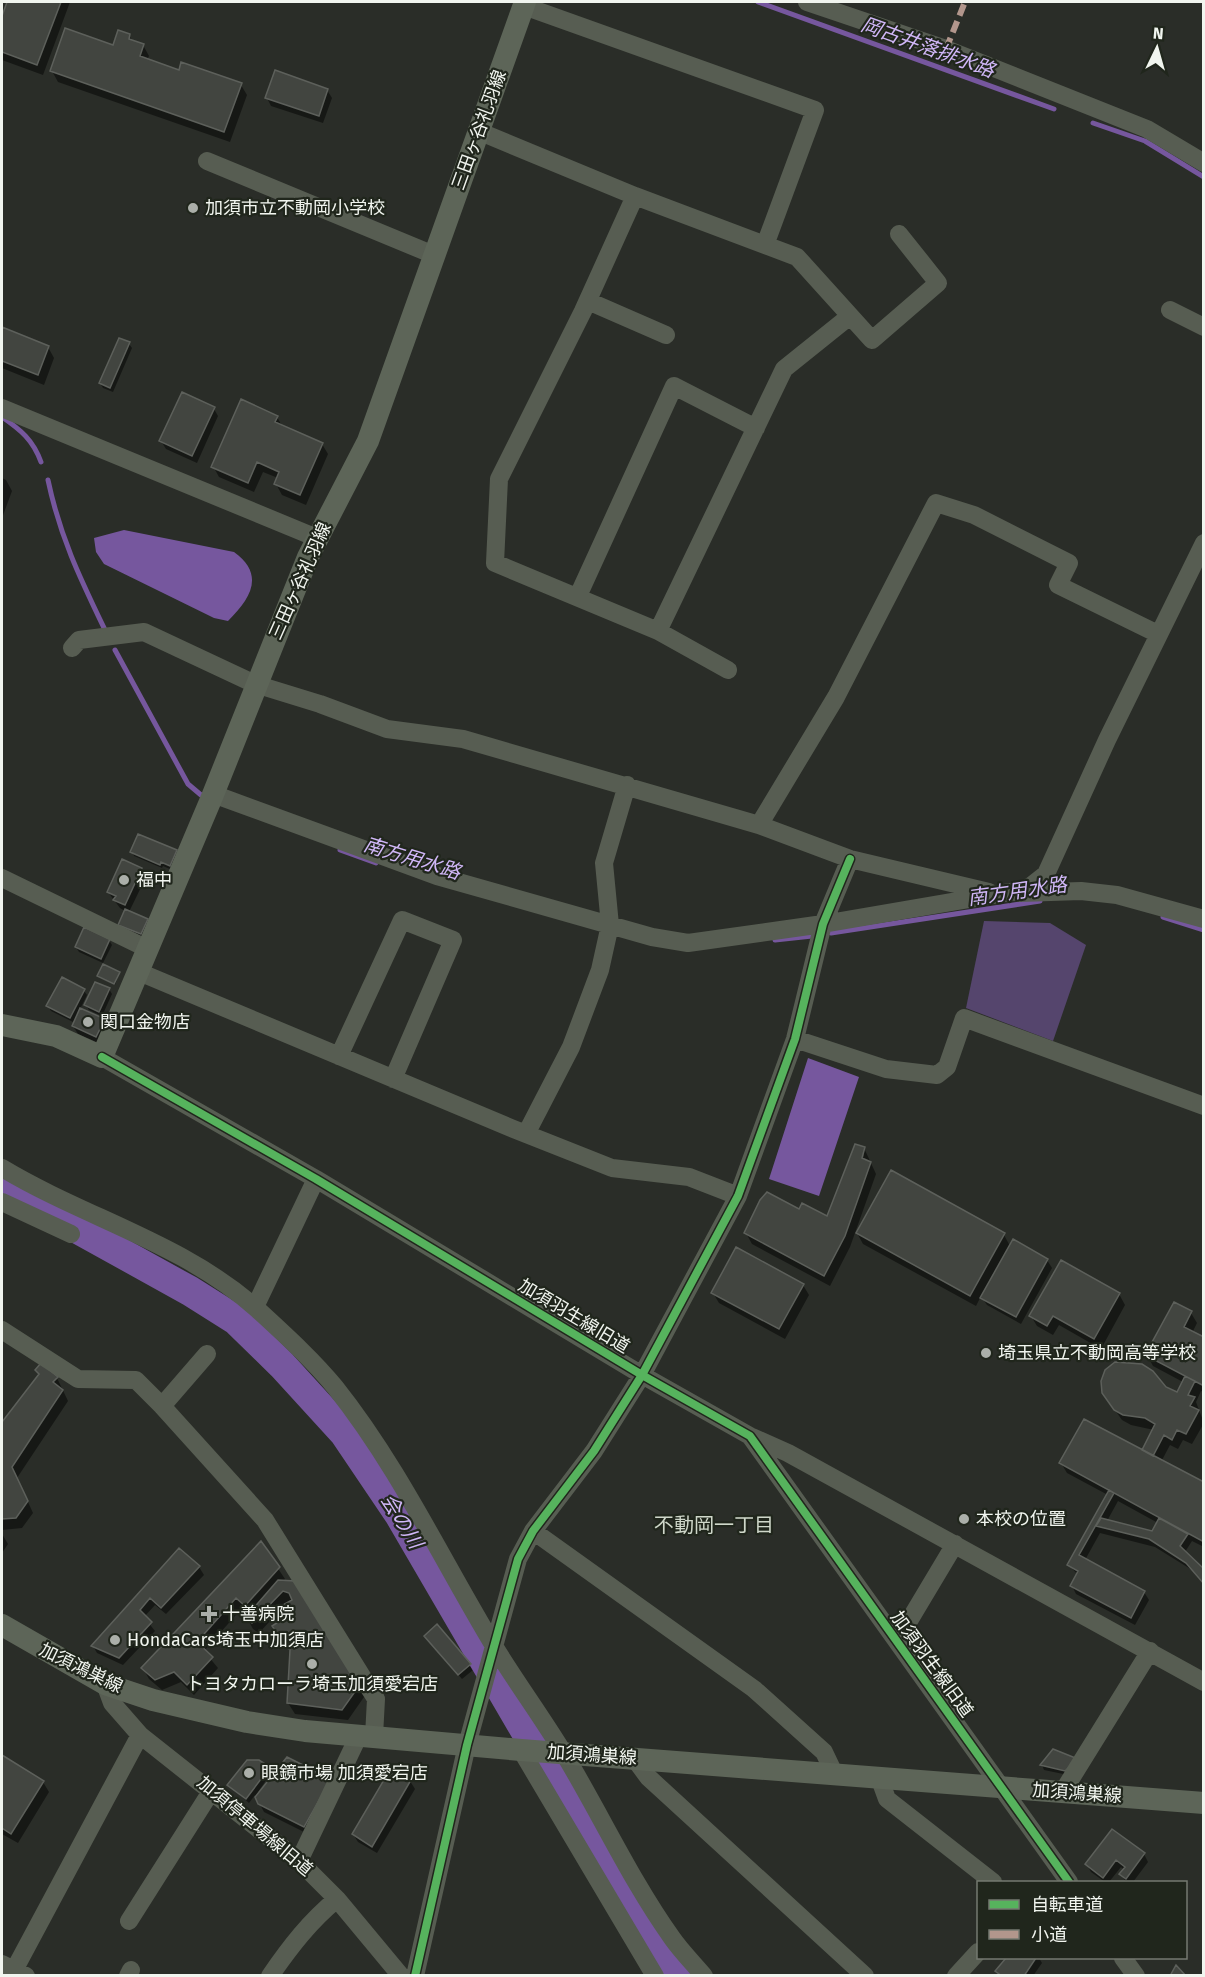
<svg xmlns="http://www.w3.org/2000/svg" width="1205" height="1977" viewBox="0 0 1205 1977" font-family="'Fira Sans','Noto Sans JP',sans-serif">
<style>
.green{fill:#55456d}
.water{fill:#76579e}
.shadow{fill:#0007;fill-rule:evenodd}
.lines{fill:none;stroke-linecap:round;stroke-linejoin:round}
.stream{stroke:#76579e;stroke-width:5}
.river{stroke:#76579e;stroke-width:30}
.building{fill:#424540;stroke:#5d605b;stroke-width:1.5}
.minor{stroke:#575d52;stroke-width:18}
.major{stroke:#5d6558;stroke-width:22}
.quiet{stroke:#b2968c;stroke-width:6;stroke-dasharray:12 6;stroke-linecap:butt}
.cycleway-casing{stroke:#20261c;stroke-width:11}
.cycleway{stroke:#56b35d;stroke-width:8}
.poi-dot{fill:#abafa9;stroke:#20261c;stroke-width:2}
.labels{text-anchor:middle;dominant-baseline:central;stroke-width:4.5;stroke-linejoin:round;paint-order:stroke}
.street-label{font-size:18px;fill:#f1f5ef;stroke:#20261c}
.poi-label{font-size:18px;fill:#f1f5ef;stroke:#20261c;text-anchor:start}
.water-label{font-size:20px;font-style:italic;fill:#d0b7f7;stroke:#20261c}
.neighbourhood-label{font-size:20px;fill:#cfd7ca;stroke:#20261c}
</style>
<rect width="100%" height="100%" fill="#2a2d28"/>
<!-- green -->
<path class="green" d="M984,921L1050,923L1086,945L1053,1041L966,1008Z"/>
<!-- water -->
<path class="water" d="M124,530L234,552C266,575 250,599 228,621L214,618L104,564L96,552L94,538Z
M808,1058L859,1077L819,1196L769,1179Z"/>
<!-- shadow -->
<path class="shadow" d="M9,2H70L43,75L2,60V20Z
M129,35L133,42L143,45L149,56L147,60L180,72L241,85L247,95L230,142L58,82L52,71L114,47Z
M327,90L332,98L323,123L271,106L267,98Z
M2,329L48,347L54,358L44,385L2,368Z
M129,344L132,348L113,392L103,388L100,383Z
M214,409L218,416L197,463L166,449L161,441Z
M277,417L282,426L322,444L328,454L306,505L282,495L276,484L278,478L263,472L254,492L219,477L213,466Z
M2,478L6,480L12,491L2,518Z
M132,851H175L178,856L172,870L163,866L162,868L134,856Z
M141,869L146,877L129,912L147,920L149,925L143,938L122,929L125,911L120,908L108,892Z
M109,940L112,945L103,963L79,952L76,947Z
M103,966L119,974L115,985L100,978Z
M62,979L84,991L87,995L80,1009L104,1020L108,1028L101,1044L78,1034L73,1026L75,1023L51,1011L48,1006Z
M109,989L112,994L102,1016L89,1010L86,1005Z
M864,1148L876,1174L850,1247L830,1286L752,1244L746,1233L799,1211L828,1218ZM861,1154H864L862,1166Z
M857,1233L1004,1235L1010,1246L1047,1260L1052,1268L1021,1324L987,1305L981,1296L976,1306L863,1244Z
M803,1285L809,1295L785,1339L719,1303L713,1293Z
M1119,1294L1125,1305L1101,1349L1059,1325L1053,1335L1037,1326L1031,1316Z
M1191,1313L1197,1323L1192,1333L1204,1339V1392L1201,1391L1196,1402L1204,1423L1192,1444L1183,1440L1178,1449L1170,1445L1161,1462L1204,1484V1547L1192,1541L1185,1552L1204,1572V1585L1192,1570L1155,1547L1100,1533L1085,1560L1144,1592L1149,1600L1135,1625L1076,1594L1072,1586L1078,1575L1069,1565L1108,1495L1067,1473L1061,1463L1143,1452L1154,1430L1131,1425L1122,1420L1103,1393L1165,1388L1177,1394L1183,1382L1153,1366L1147,1355ZM1118,1501L1158,1523L1152,1533L1107,1521Z
M40,1376L57,1378L68,1401L17,1478L33,1513L22,1528L2,1530V1425Z
M2,1534L8,1544L2,1553Z
M261,1543L285,1579L282,1582H294L364,1697L348,1720L295,1714L288,1703L291,1652L287,1617L283,1607L259,1633L253,1629L247,1618L250,1614L243,1607L204,1651L218,1668L194,1695L181,1682L162,1690L149,1679L143,1668Z
M179,1550L199,1567L204,1575L166,1614L155,1605L144,1617L155,1631L123,1665L97,1653L93,1646Z
M437,1626L473,1670L462,1679L429,1641Z
M1054,1751L1068,1775L1044,1770L1042,1765Z
M2,1757L43,1782L49,1792L18,1843L2,1834Z
M268,1768L271,1773L258,1792L260,1793L329,1780L308,1834L264,1812L255,1795L249,1803L229,1785Z
M410,1781L415,1789L377,1853L358,1842L353,1834Z
M1144,1854L1148,1862L1133,1882H1126L1121,1874L1124,1870L1121,1867L1109,1882H1105L1091,1872L1087,1865Z
M1008,1958H1039L1042,1963L1033,1976H1000L997,1971Z"/>
<g class="lines">
<!-- stream -->
<path class="stream" d="M758,2L1054,109
M1093,123L1145,141L1204,177
M2,417C21,430 33,440 41,462
M48,480C60,537 80,578 105,630
M115,650L188,784L201,795
M340,850L376,863
M1163,917L1204,930
M831,933L1040,901
M775,940L812,936"/>
<!-- river -->
<path class="river" d="M2,1187L190,1291L236,1320L282,1365L345,1434L399,1514L543,1761L668,1966L678,1976"/>
</g>
<!-- building -->
<path class="building" d="M7,2H61L37,65L2,52V16Z
M65,28L113,45L118,30L130,34L129,39L144,44L140,56L179,70L181,62L242,83L224,132L50,71Z
M275,70L328,89L319,116L265,98Z
M2,327L49,346L38,375L2,361Z
M119,338L130,342L110,388L99,383Z
M182,392L215,407L192,456L159,441Z
M241,399L278,416L275,422L323,443L300,495L274,484L279,472L257,462L248,483L211,467Z
M138,834L177,850L170,866L161,862L160,865L130,852Z
M122,859L142,868L125,905L113,900L116,896L107,892Z
M125,909L148,919L141,934L118,925Z
M84,927L110,939L101,959L75,947Z
M103,964L120,972L114,984L97,976Z
M62,977L85,989L70,1018L46,1006Z
M95,982L110,988L99,1012L84,1005Z
M80,1008L105,1019L96,1037L72,1026Z
M855,1144L865,1147L862,1158L871,1162L845,1236L824,1276L744,1233L760,1200L767,1192L799,1209L802,1203L827,1216Z
M891,1170L1005,1233L970,1296L856,1233Z
M1013,1239L1048,1259L1016,1317L980,1298Z
M736,1247L804,1284L779,1329L711,1293Z
M1061,1260L1120,1293L1094,1339L1053,1316L1047,1326L1029,1316Z
M1174,1302L1192,1311L1184,1327L1204,1337V1386L1145,1355Z
M1115,1362L1142,1364L1153,1371L1166,1387L1177,1392L1185,1376L1195,1381L1188,1395L1195,1397L1190,1406L1199,1410L1186,1434L1177,1430L1172,1440L1164,1435L1153,1456L1142,1450L1155,1424L1145,1418L1123,1415L1114,1410L1102,1393L1101,1381L1105,1370Z
M41,1363L58,1377L53,1382L63,1390L12,1467L28,1501L16,1518L2,1519V1422L39,1374L35,1370Z
M1084,1419L1204,1482V1542L1059,1463Z
M1109,1490L1114,1493L1079,1555L1145,1591L1131,1618L1070,1586L1078,1571L1067,1565Z
M1101,1518L1152,1531L1159,1518L1188,1534L1180,1546L1204,1569V1584L1186,1563L1149,1539L1096,1526Z
M261,1541L280,1567L245,1606L236,1598L197,1642L213,1657L187,1685L174,1672L155,1680L141,1668Z
M179,1548L200,1566L161,1608L150,1598L140,1610L152,1622L119,1658L91,1646Z
M278,1580L295,1581L359,1686L342,1710L287,1703L290,1650L272,1626L286,1617L281,1606L292,1600L289,1593L283,1591L252,1623L245,1618Z
M437,1624L471,1664L458,1675L424,1636Z
M1053,1749L1078,1759L1065,1771L1040,1765Z
M2,1755L44,1781L11,1834L2,1828Z
M287,1757L331,1779L304,1827L258,1804L255,1797Z
M247,1760H259L270,1767L246,1799L227,1785Z
M391,1768L411,1780L372,1847L352,1834Z
M1112,1829L1145,1853L1126,1879L1119,1874L1125,1867L1116,1860L1103,1878L1085,1864Z
M1006,1958H1036L1024,1976H1002L995,1971Z
M1176,1965L1186,1976H1170Z"/>
<g class="lines">
<!-- minor -->
<path class="minor" d="M807,2L946,49L1147,129L1204,163
M524,6L815,110L765,245
M478,131L635,196L797,257L872,340L938,283L899,234
M207,161L434,255
M635,196L583,311L499,479L495,563L658,631L728,670
M588,301L666,335
M1170,310L1204,327
M2,408L317,538
M578,596L674,386L756,428
M658,631L784,369L850,316
M72,648L79,640L144,632L255,684L320,704L387,729L463,739L759,825L850,859L989,892
M213,794L437,876L652,937L688,943L823,924L1027,889L1046,874L1107,740L1204,543
M759,825L836,697L936,503L974,515L1069,563L1058,585L1158,634
M2,878L148,949
M1020,893L1081,891L1117,895L1204,919
M139,972L511,1128L612,1168L689,1177L738,1196
M795,1039L886,1069L937,1075L947,1067L964,1018L1204,1106
M339,1056L402,920L453,940L393,1079
M102,1057L316,1179L642,1375L750,1436L1069,1882
M526,1134L571,1047L600,970L610,925L604,863L627,785
M2,1168C85,1218 183,1243 257,1309C283,1333 312,1359 335,1387C398,1466 442,1560 494,1646C516,1682 541,1716 563,1752C600,1813 630,1879 672,1938C681,1951 693,1963 704,1976
M2,1202L71,1234
M255,1307L316,1179
M2,1330L78,1379L136,1380L162,1406L207,1354
M162,1406L265,1520L376,1699L374,1736
M752,1437L788,1453L1204,1682
M533,1531L754,1689L824,1752L834,1773
M897,1641L955,1544
M105,1684L112,1703L140,1735L299,1861L337,1899L401,1976
M521,1750L655,1976
M634,1758L648,1777L865,1976
M879,1777L887,1799L993,1882
M1062,1793L1150,1651
M299,1861L359,1735
M129,1921L212,1790
M1123,1958L1136,1976
M2,1964L26,1976
M11,1976L140,1735
M128,1976L131,1970
M270,1976C290,1947 310,1921 337,1899
M415,1976L467,1745L518,1559L533,1531L594,1451L642,1375L738,1196L795,1039L823,924L850,859
M956,1976L978,1952"/>
<!-- major -->
<path class="major" d="M2,1025L56,1036L102,1057L212,797L308,557L368,441L525,2
M2,1625L105,1684L153,1700L247,1722L305,1731L521,1750L1204,1803"/>
<!-- quiet -->
<path class="quiet" d="M946,49L965,2"/>
<!-- cycleway casing -->
<g class="cycleway-casing">
<path id="cycleway" d="M102,1057L316,1179L642,1375L750,1436L1069,1882
M415,1976L467,1745L518,1559L533,1531L594,1451L642,1375L738,1196L795,1039L823,924L850,859"/>
</g>
<!-- cycleway -->
<use href="#cycleway" class="cycleway"/>
</g>
<!-- markers -->
<g class="poi-dot">
<circle cx="193" cy="208" r="6"/>
<circle cx="124" cy="880" r="6"/>
<circle cx="88" cy="1022" r="6"/>
<circle cx="986" cy="1353" r="6"/>
<circle cx="964" cy="1519" r="6"/>
<path d="M206 1605h6v6h6v6h-6v6h-6v-6h-6v-6h6z"/>
<circle cx="115" cy="1640" r="6"/>
<circle cx="312" cy="1664" r="6"/>
<circle cx="249" cy="1773" r="6"/>
</g>
<g class="labels">
<!-- street labels -->
<g class="street-label">
<text transform="translate(479 130) rotate(-70)">三田ヶ谷礼羽線</text>
<text transform="translate(300 581) rotate(-66)">三田ヶ谷礼羽線</text>
<text transform="translate(574 1316) rotate(31)">加須羽生線旧道</text>
<text transform="translate(932 1664) rotate(54)">加須羽生線旧道</text>
<text transform="translate(81 1668) rotate(26)">加須鴻巣線</text>
<text transform="translate(592 1755) rotate(4)">加須鴻巣線</text>
<text transform="translate(1077 1793) rotate(4)">加須鴻巣線</text>
<text transform="translate(255 1826) rotate(40)">加須停車場線旧道</text>
</g>
<!-- poi labels -->
<g class="poi-label">
<text x="205" y="208">加須市立不動岡小学校</text>
<text x="136" y="880">福中</text>
<text x="100" y="1022">関口金物店</text>
<text x="998" y="1353">埼玉県立不動岡高等学校</text>
<text x="976" y="1519">本校の位置</text>
<text x="222" y="1614">十善病院</text>
<text x="127" y="1640">HondaCars埼玉中加須店</text>
<text x="312" y="1684" text-anchor="middle">トヨタカローラ埼玉加須愛宕店</text>
<text x="261" y="1773">眼鏡市場 加須愛宕店</text>
</g>
<!-- water labels -->
<g class="water-label">
<text transform="translate(928 47) rotate(20)">岡古井落排水路</text>
<text transform="translate(412 858) rotate(17)">南方用水路</text>
<text transform="translate(1017 891) rotate(-8)">南方用水路</text>
<text transform="translate(402 1521) rotate(58)">会の川</text>
</g>
<!-- neighbourhood labels -->
<g class="neighbourhood-label">
<text x="714" y="1525">不動岡一丁目</text>
</g>
</g>
<!-- border -->
<rect width="1205" height="1977" fill="none" stroke="#f1f5ef" stroke-width="6"/>
<!-- legend -->
<rect x="977" y="1881" width="210" height="78" fill="#20261c" stroke="#747970" stroke-width="1.5"/>
<rect x="989" y="1900" width="30" height="9" fill="#56b35d" stroke="#747970" stroke-width="1.5"/>
<text x="1031" y="1911" font-size="18" fill="#f1f5ef">自転車道</text>
<rect x="989" y="1930" width="30" height="9" fill="#b2968c" stroke="#747970" stroke-width="1.5"/>
<text x="1031" y="1941" font-size="18" fill="#f1f5ef">小道</text>
<!-- north arrow -->
<g transform="translate(1157 48) rotate(5)" stroke="#20261c" stroke-width="4.5" paint-order="stroke">
<path d="M0-4.5L10 22L0 15L-10 22Z" fill="#f1f5ef"/>
<text y="-9" font-size="16" font-weight="bold" text-anchor="middle" fill="#f1f5ef">N</text>
</g>
</svg>
